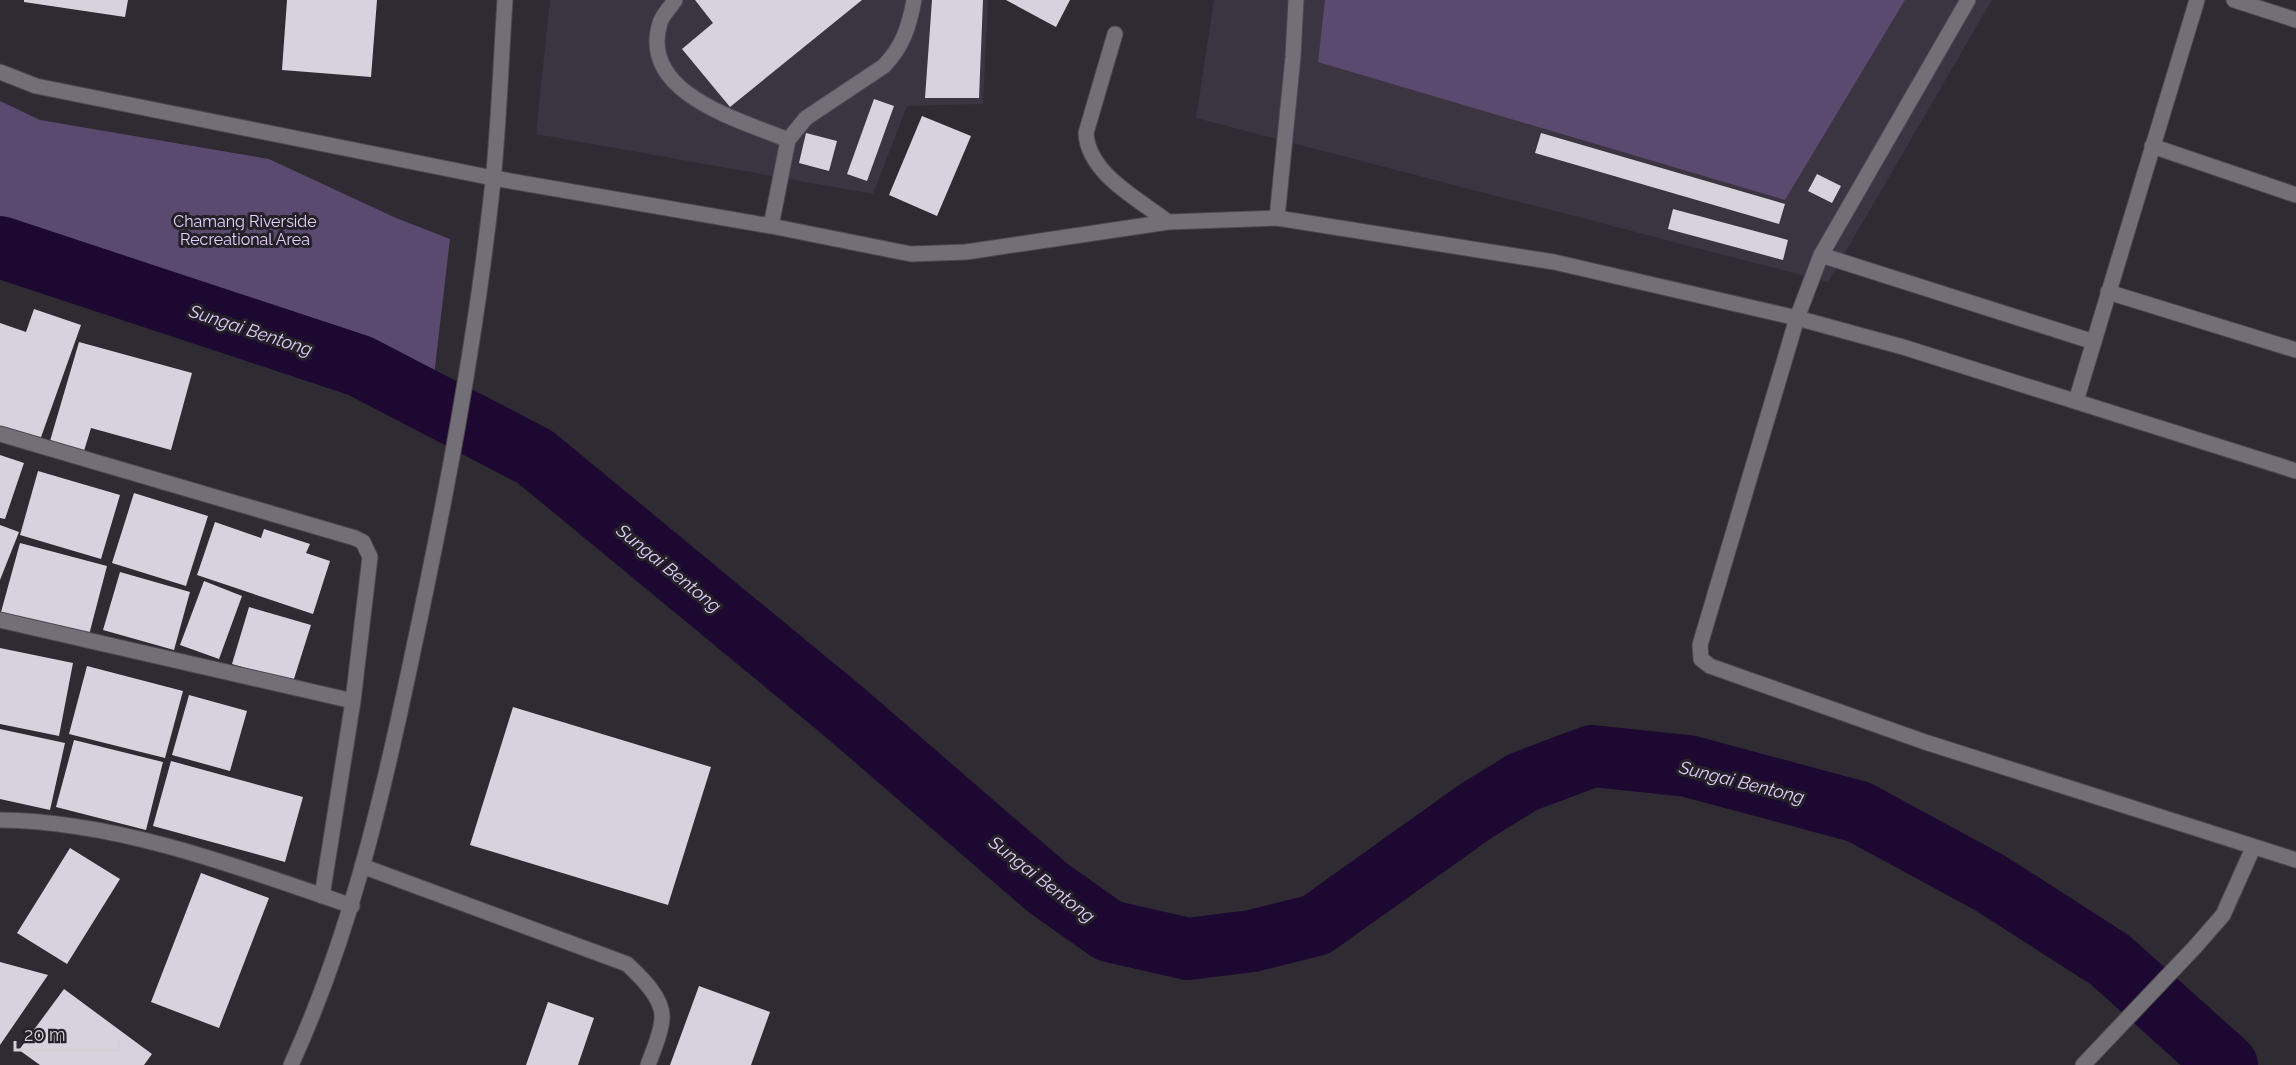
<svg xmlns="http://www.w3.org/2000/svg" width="2296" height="1065" viewBox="0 0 2296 1065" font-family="Raleway,sans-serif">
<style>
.built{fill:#3a3541}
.green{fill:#5a4a6f}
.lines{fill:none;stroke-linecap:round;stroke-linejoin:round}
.river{stroke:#1d0831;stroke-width:62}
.building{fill:#d7d3dc}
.minor-casing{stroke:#4b484f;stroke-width:17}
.minor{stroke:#726f77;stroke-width:15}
.labels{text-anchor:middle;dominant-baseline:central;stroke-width:6;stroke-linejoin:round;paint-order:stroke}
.park-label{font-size:16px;fill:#e3d0fd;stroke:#242128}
.water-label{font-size:18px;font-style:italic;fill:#e0cdfa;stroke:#242128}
</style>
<rect width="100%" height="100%" fill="#2e2b32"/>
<!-- built -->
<path class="built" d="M550,0H988L983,104L907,106L873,194L536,134Z
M1214,0H1992L1828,282L1196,118Z"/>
<!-- green -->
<path class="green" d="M1325,0H1905L1785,200L1318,62Z
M0,101L40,120L269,159L396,218L450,239L434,376L0,224Z"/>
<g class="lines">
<!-- river -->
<path class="river" d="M0,247L360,366L535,457L843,711L1048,888L1109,931L1188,949L1252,941L1316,925L1476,811L1523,782L1592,756L1688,766L1859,812L1990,883L2110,960L2227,1065"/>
</g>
<!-- building -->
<path class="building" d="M24,0H128L125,17L24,2Z
M287,0H377L371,77L282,70Z
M695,0H862L730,107L682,49L713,23Z
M932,0H983L979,98H925Z
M1006,0H1070L1056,27Z
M874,99L894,106L867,181L847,174Z
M922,116L971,136L937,216L889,195Z
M806,133L837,141L829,171L799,163Z
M1541,133L1785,204L1779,224L1535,153Z
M1817,174L1841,186L1832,203L1808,191Z
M1673,209L1788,240L1783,260L1668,229Z
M34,309L81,325L40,440L0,426V323L26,332Z
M79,342L192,373L171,450L91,428L84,451L50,441Z
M0,455L24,463L5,519L0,518Z
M38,471L120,495L101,559L20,535Z
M134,493L208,516L186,586L112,563Z
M215,522L261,538L264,529L310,544L306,553L330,561L313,614L197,575Z
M0,525L19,532L0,580Z
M20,543L107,566L89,635L1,612Z
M120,572L190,592L174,650L103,630Z
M204,581L242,596L219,659L180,645Z
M249,607L311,625L293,682L232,664Z
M0,648L73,663L59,736L0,724Z
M87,666L183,691L165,758L69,734Z
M189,695L247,711L230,771L172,755Z
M513,707L711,767L668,905L470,845Z
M0,729L65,743L50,810L0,799Z
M74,740L163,762L146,830L56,807Z
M171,761L303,797L285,862L153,826Z
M70,848L120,879L67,964L17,933Z
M201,873L269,898L219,1028L151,1002Z
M0,962L48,975L0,1045Z
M699,986L770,1012L751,1065H670Z
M64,989L152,1054L144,1065H40L19,1050Z
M548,1002L594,1018L578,1065H526Z"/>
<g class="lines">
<!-- minor casing -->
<g class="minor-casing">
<path id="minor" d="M675,0C671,7 662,15 660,23C638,94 741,120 788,140
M1968,0L1821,255L1797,318L1700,645L1701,659L1710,666L1925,742L2296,860
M2234,0L2296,20
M1115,34L1086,133C1088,174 1139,199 1168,222
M0,72L36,86L493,178L771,226L911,254L966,252L1168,222L1277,218L1554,262L1797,318L1903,347L2296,471
M2152,146L2296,195
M1277,218L1293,57L1296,0
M771,226L788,140L806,118L884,66C903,46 909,27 914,0
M1821,255L2094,342
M2108,292L2296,350
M2076,401L2197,0
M0,434L355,538L363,542L370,557L353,701L322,896
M0,620L353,701
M0,820C117,821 242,868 352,906
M362,866L627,964C641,977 664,999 662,1019C661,1034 653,1051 648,1065
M291,1065C350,936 382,799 411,661C445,502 476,342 493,181C499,121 501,60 505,0
M2083,1065L2195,947L2223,915L2253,848"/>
</g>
<!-- minor -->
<use href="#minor" class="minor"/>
</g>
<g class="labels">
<!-- park labels -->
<g class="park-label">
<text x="245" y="221">Chamang Riverside<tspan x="245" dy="18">Recreational Area</tspan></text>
</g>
<!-- water labels -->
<g class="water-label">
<text transform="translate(251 330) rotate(18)">Sungai Bentong</text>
<text transform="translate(669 568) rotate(39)">Sungai Bentong</text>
<text transform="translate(1742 782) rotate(14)">Sungai Bentong</text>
<text transform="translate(1042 879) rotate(38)">Sungai Bentong</text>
</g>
</g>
<!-- scale -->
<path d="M15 1041v9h104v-9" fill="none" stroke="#d3d1d6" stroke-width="3"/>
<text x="24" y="1041" font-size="18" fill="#d3d1d6" stroke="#242128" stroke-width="4.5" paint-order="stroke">20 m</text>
</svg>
